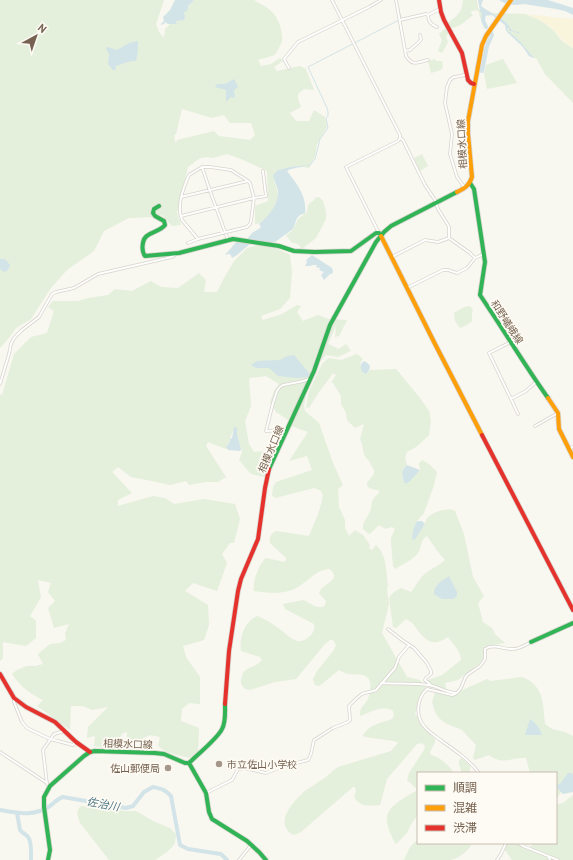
<svg xmlns="http://www.w3.org/2000/svg" width="573" height="860" viewBox="0 0 573 860" font-family="'PT Sans','Noto Sans JP',sans-serif">
<style>
.green{fill:#e4efdc;fill-rule:evenodd}
.sand{fill:#f8f5dc}
.water{fill:#d2e4e8}
.lines{fill:none;stroke-linecap:round;stroke-linejoin:round}
.stream{stroke:#d2e4e8;stroke-width:1}
.river{stroke:#d2e4e8;stroke-width:4}
.street-casing{stroke:#d8d4ce;stroke-width:3.5}
.fast-casing{stroke:#d8d4ce;stroke-width:5.5}
.slow-casing{stroke:#d8d4ce;stroke-width:5.5}
.jam-casing{stroke:#d8d4ce;stroke-width:5.5}
.street{stroke:#fefefd;stroke-width:2}
.fast{stroke:#30b455;stroke-width:4}
.slow{stroke:#ff9f0a;stroke-width:4}
.jam{stroke:#e5322d;stroke-width:4}
.poi-dot{fill:#a49688;stroke:#fefbf4;stroke-width:1.5}
.labels{text-anchor:middle;dominant-baseline:central;stroke-width:3.5;stroke-linejoin:round;paint-order:stroke}
.street-label{font-size:10px;fill:#766250;stroke:#fefbf4}
.poi-label{font-size:10px;fill:#766250;stroke:#fefbf4;text-anchor:start}
.water-label{font-size:11px;font-style:italic;fill:#4c7787;stroke:#fefbf4}
</style>
<rect width="100%" height="100%" fill="#f8f7f0"/>
<!-- green -->
<path class="green" d="M0,0H164L156,24L159,32L164,38L165,29L170,24H177L176,21L194,0H254C259,4 265,5 270,10C278,16 283,31 282,41C281,45 277,51 275,55L258,60L261,66L271,64L280,58L283,61L274,67L277,71L300,66L306,69L314,90L304,89L298,94V99L301,107L290,113L296,121H309L314,110L325,117L327,127L317,144L315,156L309,168L298,166L291,167L278,170L274,181C276,186 278,191 278,197C277,207 265,224 255,224V206L268,201L267,171L241,159L227,154L213,158L208,157L200,158L188,167L177,212L181,225L172,226L162,215L153,217L129,218L104,231L94,251L67,270L51,288L31,319L16,328L8,339L0,348ZM182,109L212,118L224,115L230,123H251L255,135L250,140L219,136L214,131L177,140L176,143L175,141L174,135L176,134Z
M463,0H477L478,8L485,17L484,20L480,18L479,12L476,10L470,12L473,15L462,24L453,28L448,27L447,24C456,16 462,14 463,0Z
M493,13L525,14L542,21L554,31L563,42L573,48V103L545,74L536,58H534C525,49 519,39 508,32L507,28H509V31L519,33L512,31C508,23 500,18 493,13Z
M446,28L449,32L446,37L448,42L442,53L438,51L442,40L439,34Z
M434,59H435L436,61H442L443,67L441,70L431,73L428,61L433,60Z
M503,59L517,83L487,89L484,74L486,65Z
M422,154L428,166L420,171L414,158Z
M319,197L323,201L326,212V219L316,238L302,249L298,244L291,242L286,235L293,230L298,219L307,212L308,205L314,200L315,198Z
M259,245L278,249L290,255L292,272L290,298L280,309L261,316L263,320L282,314L297,305L301,306L297,312L303,321L318,315L329,319L347,320L339,336L335,337L336,326L328,344L339,349L346,344L351,351L338,357L326,355L320,362L302,394L306,397L304,405L305,411L319,423L333,463L343,485L338,489L339,507L345,520V528L349,536L355,530L363,535L370,545L369,548L372,550L376,545C387,555 386,572 388,585L387,589L389,604L382,633L407,677L420,680L426,687L418,702L415,715L418,717L426,730L435,739V742L430,752L431,755C439,757 450,765 453,773H418V815L411,824L407,833L396,844C392,838 386,825 387,817C388,806 407,796 416,791L417,789L407,780L409,773L424,750L425,746L422,743L417,744L387,779L380,805C369,806 360,807 354,797L356,792L355,787H353L301,832C296,835 292,836 288,831C277,818 296,799 305,791C312,786 319,782 326,777C330,774 333,770 338,767L391,751L398,743L397,742L393,741L366,737L363,736C367,725 382,723 392,719L394,715L393,711C383,704 371,712 361,716L360,715C359,709 364,705 367,701C370,695 373,682 367,677C362,673 354,675 348,674C345,673 342,672 339,670L323,683L319,686L315,685L313,679L317,671L334,650L336,645L333,640H330L325,644L296,679L275,682L250,690L245,689L241,684C241,664 253,671 262,660L260,657L241,651C239,638 244,622 257,616C266,619 274,625 281,630C286,634 291,639 297,641C302,642 307,639 311,635C314,631 315,629 314,624L285,609L283,604L303,600C311,603 314,608 323,607L325,605L326,601L319,593C323,582 342,581 330,569C317,569 308,581 298,587C285,595 269,593 254,591C252,583 259,563 266,558L284,562L286,560V558L270,543C269,537 271,534 276,531L309,536C312,528 325,501 322,493C321,490 317,489 314,488L279,497L276,498L272,496L273,487L276,482L312,470L307,456L289,461L308,432L289,425L297,404L288,420L276,412L270,402L274,391L279,384L266,376L249,378L251,406L245,421L249,444L254,452L265,451L270,458L265,477L251,474L239,460L242,452L236,431L237,429L234,428L226,449L208,442L206,446L226,477L218,482H205L189,485L186,481L170,485L152,481L131,477L118,467L112,472L132,493L118,500V506L153,496L165,498L174,504L204,499L235,504L240,519L234,543H230L222,554L227,563L217,591L193,583L185,591L208,605L209,625L204,640L183,646L186,657L200,677V704L189,703L182,709L181,721L199,728L198,752L189,758L166,752L158,746L160,737L150,735L136,742L127,739V732L123,733L114,746L105,748L94,746L95,736L87,738L88,727L108,707L92,710L83,706H71L70,730L37,706L43,700C30,694 20,686 12,674L17,670L27,666H36L43,664L38,654L50,644L60,643L66,640L65,633L69,624L54,628L48,608L55,601L48,592L51,583L38,580L41,597L30,616L36,621V638L26,646L3,642V658L0,661V394L2,395L14,354L31,337L47,333L54,311L48,307L53,301H78L88,298L108,295L115,289L132,291L151,281L161,287L178,288L199,273L206,280L204,292H217L224,278L234,261L247,248Z
M470,306L473,310L472,313V321L467,325L460,328L455,321L454,313L464,307Z
M357,354L363,359L360,363L363,371L366,372L370,370L396,369L420,398L429,411L431,421L429,435L427,437L416,447L407,452L405,458L407,465L404,467L402,477L405,484L420,470L419,463L422,460L429,464L437,472L434,485L424,513L417,521L412,537C416,533 420,530 424,526C425,524 425,522 426,520C431,512 447,507 455,511L464,534L473,577L484,596L478,603L483,622L492,628L495,634L505,643L486,646L484,648L483,659L479,664L458,680L445,683L446,689L426,683L428,680L442,675L461,660C461,651 453,644 448,637C436,645 429,644 420,633C417,630 416,627 414,625C412,622 409,621 406,619L396,628L393,627L389,598C392,593 396,590 401,588L411,592C416,586 420,577 426,573C432,568 439,566 445,560C438,553 433,544 427,536C420,540 422,547 418,553C414,559 401,565 395,569L393,566L391,542V538L395,529L392,527L385,529L379,525L372,532L369,534L363,529C362,522 368,518 370,511C372,508 371,505 372,502C373,497 378,495 380,491C375,489 371,490 367,486V483L374,474V470L369,461L364,455L362,444L360,439L364,424L355,428L347,420L346,413L341,404V396L333,383H331L336,375L333,373L328,380L319,392L309,408L306,407L309,391L322,364L328,358L341,360Z
M522,677C544,685 543,704 545,724L552,729L565,732L573,736V775L564,787L557,798L556,801V773H530L526,758C510,757 504,766 489,755L475,760L473,758L476,745L462,730L445,723L439,718L435,712L432,702L435,692L449,696L487,679L491,681Z
M462,758L470,766V773H462L459,764V760Z
M573,795V860H512L505,850L502,843H519L529,849L533,843H556V802L558,804L563,803Z
M81,806L125,811H136L155,822L170,828L176,834L175,843L172,847L167,852L155,860H109L80,823C78,817 75,811 81,806Z
M418,840V843H472C469,851 459,858 451,860H404C408,852 410,844 418,840Z"/>
<!-- sand -->
<path class="sand" d="M525,14L573,19V48C563,42 561,38 554,31C545,22 536,18 525,14Z"/>
<!-- water -->
<path class="water" d="M175,0H194L188,6V9L187,11L184,12L185,17L184,20L176,21L177,24H168L165,22L164,24L160,25L164,21L163,17L170,10Z
M478,0H483L481,6C491,14 506,18 512,31L519,32V34L518,33L509,31V28H507L508,32H510V33C520,40 526,49 534,58H533L529,56L523,47L506,31L505,25L492,15L484,16L480,11Z
M495,0H548L573,8V15L565,11L556,9L524,4L516,5L506,4L499,0Z
M138,41C138,47 138,54 136,61H131L116,66L115,71L112,69L108,64L109,54L106,48L108,47L117,50L129,43Z
M234,79L238,87L234,90L235,98L231,97L226,102V90L215,87L217,84H225Z
M310,165L291,169L287,171C297,184 307,196 305,213L300,215L297,218L293,229L275,242L266,243L248,240L247,239L252,233L260,228L261,226L259,224C269,216 279,204 278,191C277,186 274,180 273,175L278,170L290,167Z
M237,241L251,243L237,255L232,258L230,254H229L225,255Z
M312,255L332,268L333,271L332,274H330L324,280L321,275L324,272L319,270L320,269L319,267L318,268L316,267L317,265H313L310,266H305L307,262L306,260Z
M0,259H5L10,265C9,269 8,271 4,272L0,269Z
M294,355L310,374L309,377L296,378L278,376L269,368H256L251,365L257,361L280,360L287,356Z
M364,361C371,365 372,367 366,374L362,372L361,369V364Z
M234,427H235L237,428V434L241,449L240,451L228,450L226,447L229,443L230,439L232,438Z
M407,465L420,470L409,482L405,484C402,478 400,470 407,465Z
M417,521H422L425,524L415,539L412,540L413,530Z
M449,576L457,592V596L453,599H442L434,594C434,584 442,581 449,576Z
M530,719C536,723 540,729 542,735H525Z
M568,773H572L573,775V792L563,794L558,789L556,788V785L560,784Z"/>
<g class="lines">
<!-- stream -->
<path class="stream" d="M309,166L315,159L320,139L328,128L326,118L328,116V112L327,108L308,67L399,20L401,18L397,1"/>
<!-- river -->
<path class="river" d="M483,10L484,12L483,20L486,27
M482,71L487,46L492,35L491,33
M0,810C17,813 34,817 50,806C54,803 57,799 63,797L126,808L133,806L144,792L153,787C162,789 164,789 171,796L180,845L188,849L221,854L227,860
M17,813L20,830C22,833 26,834 28,837C32,842 31,853 31,860"/>
<!-- street casing -->
<g class="street-casing">
<path id="street" d="M332,0L400,135V138L403,140L425,185L435,200L438,209L448,225L449,227V238
M396,0L406,56C413,67 418,62 428,60
M428,15C428,21 431,25 437,27
M400,20L417,16L426,14L428,15L440,9
M405,51L410,50L420,41L421,39L420,35
M289,68L284,59L298,42L369,7L381,0
M202,167L210,191L228,240
M465,188L457,177L450,154L452,134L445,103L447,87L450,80L454,77L461,76L467,74
M181,197L248,181
M181,216L254,198L266,196L263,171
M379,233L346,167L398,141L400,138
M449,238L470,253L475,258
M188,243L198,239L247,227L250,224L251,221L254,198L250,183L248,181L231,170L210,167H202L189,175C183,188 176,206 182,220L198,239
M392,257L425,240L438,242L449,238
M407,288L443,270H448L457,273L467,268L475,258L484,254
M511,342L489,353L511,399
M0,384L9,354L11,344L14,338L22,330L39,317L52,294L56,292L74,288L98,274L172,257L176,254
M518,414L511,399L526,391L536,382
M535,426L558,413
M286,430L266,431L273,403L277,391L280,387L283,385L299,382L310,379
M569,449L573,447
M388,629L402,640L414,648L427,663L431,671V674L426,678L425,680L426,681L429,683L431,686
M381,683C397,684 414,683 429,685C439,687 447,693 457,693L461,688L465,678L467,675L480,666L483,662L485,659V649C494,643 504,650 513,649C519,649 526,645 531,642
M455,694L452,695L427,689C417,698 415,715 424,726C428,732 437,737 443,742C456,751 469,760 479,773
M14,699V702L22,722L27,728L50,739L73,745L76,742
M0,752L47,783
M47,784L43,750L54,734L61,732L64,730
M206,793L232,780L238,769L244,768L266,773L281,767L308,760C312,756 312,746 314,740L333,728L348,722L350,720L349,706C353,702 357,697 362,694C367,692 372,692 376,690L395,668L399,657L409,645
M518,843L523,846L558,860
M548,856L550,860
M239,860L251,845
M497,860L501,854L506,843"/>
</g>
<!-- fast casing -->
<g class="fast-casing">
<path id="fast" d="M470,183L474,189L485,262L480,295C503,329 524,364 548,398
M159,206L154,209L153,213L155,216L164,221L165,225C159,233 144,232 143,243C142,248 142,252 145,256L179,253L233,239L279,246L294,251L315,252L351,251L376,233H379
M269,469L314,371L330,325L376,242L384,232L391,226L457,192
M531,642L573,623
M189,763L206,793L209,812L212,819L247,841L259,852L266,860
M48,860L50,850L44,807V797L50,786L84,756L90,752L95,751L155,753L164,754L185,763H189C197,755 218,738 222,729C226,722 225,712 225,704"/>
</g>
<!-- slow casing -->
<g class="slow-casing">
<path id="slow" d="M457,192C465,188 469,186 472,177L468,134V121L482,45L486,36L511,0
M381,236L434,342L482,435
M548,398L558,413L559,429L573,457"/>
</g>
<!-- jam casing -->
<g class="jam-casing">
<path id="jam" d="M439,0L441,12L444,20L462,53L468,80L471,83L474,84
M482,435L573,610
M0,674L14,698L26,707L55,722L76,742L90,752
M225,704L229,651L238,591L241,579L258,539L265,488L269,469"/>
</g>
<!-- street -->
<use href="#street" class="street"/>
<!-- fast -->
<use href="#fast" class="fast"/>
<!-- slow -->
<use href="#slow" class="slow"/>
<!-- jam -->
<use href="#jam" class="jam"/>
</g>
<!-- markers -->
<g class="poi-dot">
<circle cx="219" cy="764" r="4"/>
<circle cx="168" cy="768" r="4"/>
</g>
<g class="labels">
<!-- street labels -->
<g class="street-label">
<text transform="translate(462 144) rotate(-93)">相模水口線</text>
<text transform="translate(507 322) rotate(57)">和野嶬峨線</text>
<text transform="translate(271 449) rotate(-67)">相模水口線</text>
<text transform="translate(128 744) rotate(2)">相模水口線</text>
</g>
<!-- poi labels -->
<g class="poi-label">
<text x="227" y="764">市立佐山小学校</text>
<text x="160" y="768" text-anchor="end">佐山郵便局</text>
</g>
<!-- water labels -->
<g class="water-label">
<text transform="translate(103 804) rotate(10)">佐治川</text>
</g>
</g>
<!-- legend -->
<rect x="417" y="772" width="140" height="72" fill="#fefbf4" stroke="#c8beb2"/>
<rect x="425" y="785" width="20" height="6" fill="#30b455" stroke="#c8beb2"/>
<text x="453" y="792" font-size="12" fill="#766250">順調</text>
<rect x="425" y="805" width="20" height="6" fill="#ff9f0a" stroke="#c8beb2"/>
<text x="453" y="812" font-size="12" fill="#766250">混雑</text>
<rect x="425" y="825" width="20" height="6" fill="#e5322d" stroke="#c8beb2"/>
<text x="453" y="832" font-size="12" fill="#766250">渋滞</text>
<!-- north arrow -->
<g transform="translate(36 36) rotate(40)" stroke="#fefbf4" stroke-width="3" paint-order="stroke">
<path d="M0-3L7 15L0 10L-7 15Z" fill="#766250"/>
<text y="-6" font-size="11" font-weight="bold" text-anchor="middle" fill="#766250">N</text>
</g>
</svg>
